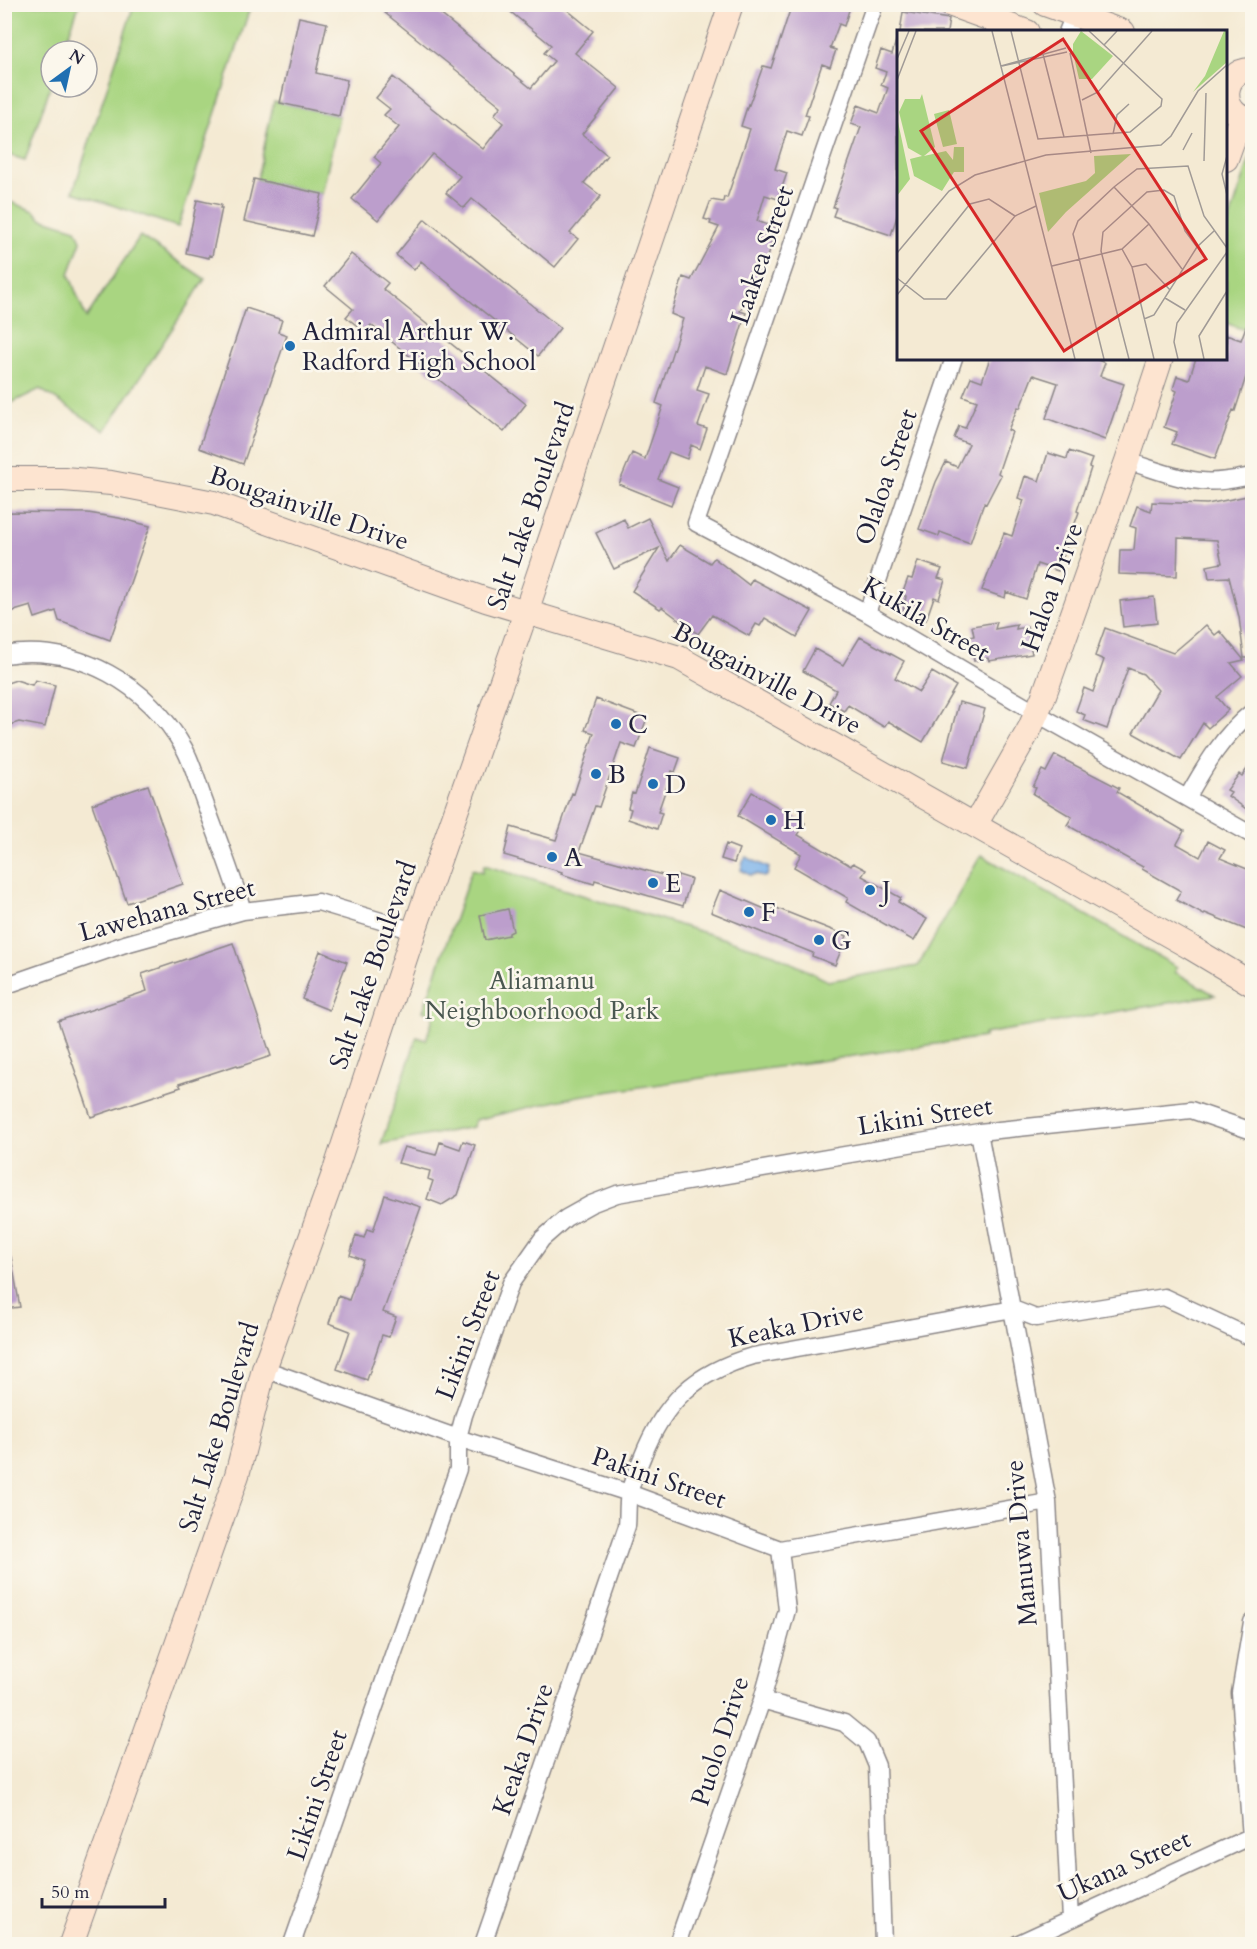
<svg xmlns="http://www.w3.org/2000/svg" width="1257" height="1949" viewBox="0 0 1257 1949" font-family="Cardo,serif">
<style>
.park{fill:#a9d581;stroke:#667c5e;stroke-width:1.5}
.water{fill:#7cb2ea;stroke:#4f6a92;stroke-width:1.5}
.building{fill:#bc9ecc}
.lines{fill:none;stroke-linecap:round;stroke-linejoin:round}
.street-casing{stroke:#8b8687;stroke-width:19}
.secondary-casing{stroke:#8b8687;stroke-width:26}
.street{stroke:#fff;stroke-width:16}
.secondary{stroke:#fde4d0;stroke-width:24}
.poi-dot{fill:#1f6fb2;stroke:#fbf7ec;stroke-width:2}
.labels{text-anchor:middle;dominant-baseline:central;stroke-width:5;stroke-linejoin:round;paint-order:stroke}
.street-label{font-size:26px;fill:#22223b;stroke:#fbf7ec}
.poi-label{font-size:26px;fill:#22223b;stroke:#fbf7ec;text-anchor:start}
.park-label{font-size:26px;fill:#4a5850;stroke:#fbf7ec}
.inset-road{fill:none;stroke:#a09a96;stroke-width:1.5}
.view{fill:#d62828;fill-opacity:0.15;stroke:#d62828;stroke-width:3}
.inset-edge{fill:none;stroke:#22223b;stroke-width:3}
</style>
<rect width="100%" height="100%" fill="#fbf7ec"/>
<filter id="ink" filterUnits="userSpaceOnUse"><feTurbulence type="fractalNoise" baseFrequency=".0167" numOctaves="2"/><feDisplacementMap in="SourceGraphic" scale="12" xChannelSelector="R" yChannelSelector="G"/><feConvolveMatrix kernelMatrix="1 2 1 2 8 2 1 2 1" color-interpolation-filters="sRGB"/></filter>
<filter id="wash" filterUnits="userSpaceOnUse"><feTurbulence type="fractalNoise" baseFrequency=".008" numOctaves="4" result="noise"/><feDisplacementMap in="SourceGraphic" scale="24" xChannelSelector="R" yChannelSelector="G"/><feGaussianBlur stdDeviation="1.35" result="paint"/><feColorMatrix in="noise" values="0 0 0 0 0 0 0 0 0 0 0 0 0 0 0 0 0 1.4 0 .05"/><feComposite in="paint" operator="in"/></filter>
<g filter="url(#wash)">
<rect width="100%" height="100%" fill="#f4ead3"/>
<!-- park -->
<path class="park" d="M4,5H79L63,51H51V85L25,160L5,154Z
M134,5H251L178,227L73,192Z
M274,101L339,116L322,194L257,180Z
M1252,152V333L1226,323V231Z
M5,200L34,211L41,218L76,229L81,241L69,274L86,318L140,236L205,279L105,431L40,389L5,406Z
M981,855L1177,967L1175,972L1215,995L984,1034V1037L578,1096L475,1120L473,1127L381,1144L417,1037L426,1040L434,1015L423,1011L472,869L483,872L484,865L774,954L828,981L918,966Z"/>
<!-- water -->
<path class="water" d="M746,857L769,868L767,876L763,877L757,874L750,875L741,870L743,861Z"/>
<g id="blocks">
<!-- building -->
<path class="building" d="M392,4H428L531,88L554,61L544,53L551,45L501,4H560L593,31L575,53L619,88L582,134L607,155L584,183L601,196L570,233L578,239L555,267L472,199L464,208L446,193L460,176L432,154L378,220L352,199L381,163L374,157L399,127L384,115L390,109L376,98L393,77L483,149L503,123L494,115L501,106L385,13Z
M792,4H851L844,26L839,24L830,48L836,50L830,67L822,64L805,115L809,116L802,136L787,131L775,169L787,173L778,199L765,195L757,221L776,228L764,267L740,311L746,313L727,374L705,366L697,390L709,394L698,426L707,429L700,449L691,445L687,459L669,452L658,479L678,487L671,505L619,484L632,453L645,459L663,406L656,403L683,319L671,314L683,277L691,280L719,227L710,224L711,221L704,219L711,200L723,202L724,197L727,198L750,129L741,126L748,104L749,105L763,66L771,68Z
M903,12L949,19L947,32H900Z
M299,17L327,23L316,73L347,80L339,116L280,103Z
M896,41H898V213L891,235L833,216L836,208L833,207L861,127L851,124L858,105L879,113L888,88L881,85L886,72L875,68L881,50L892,54Z
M254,179L322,194L312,236L244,221Z
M197,200L221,205L220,208H222L212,256L209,255V258L186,253Z
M425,219L560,328L538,356L421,261L414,270L396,255Z
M351,254L388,283L383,289L526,404L504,432L371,325L365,332L346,317L353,309L325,286Z
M246,308L282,320L278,332L287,335L243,464L199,448Z
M1251,313H1252V358L1235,411L1233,410L1215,459L1172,444L1177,432L1164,427L1177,391L1173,389L1177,376L1189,380L1196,358H1226V335L1241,340Z
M990,358H1093L1105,363L1100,376L1124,384L1105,440L1046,418L1058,383L1033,375L1020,408L1018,407L1008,430L1012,432L998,473L1001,475L986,504L984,503L970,543L940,532L939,536L919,529L936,482L946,462L957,467L969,444L954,438L959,426L965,428L977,401L963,396L971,377L982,381Z
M1069,451L1092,459L1089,467L1091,468L1077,511L1079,512L1058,571L1037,564L1026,599L1006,592L1005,598L982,590L1004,533L1012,536L1024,500L1018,498L1025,476L1039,481L1048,453L1067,459Z
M1252,495V658H1244L1239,617L1229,577L1209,578L1207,566L1222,563L1217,540L1178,538L1177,576L1119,574L1120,550H1134L1136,528L1130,526L1137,506L1151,511L1152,502L1207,504Z
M4,512L88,513L119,518L150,526L110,640L59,621L56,611L35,618L31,606L4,614Z
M648,518L669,561L680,545L710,563L714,558L749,585L752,579L812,611L797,637L765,618L760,626L756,624L749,636L712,615L698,634L662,607L660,609L632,591L659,548L614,569L596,533L624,519L628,528Z
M918,561L942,569L938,578L945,580L939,599L934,597L926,620L903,612L906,596L902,595L908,578L912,579Z
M1154,597L1157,623L1123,627L1120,601Z
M997,622L995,629L1017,625L1016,629L1027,627L1032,654L989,661L988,658L974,661L969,637L974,636L972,626Z
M1206,625L1215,635L1220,631L1244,660L1231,663L1242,676L1217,697L1228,710L1208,728L1203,723L1181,760L1133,733L1158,690L1143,674L1128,668L1107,729L1083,720L1085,715L1076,711L1084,688L1093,692L1104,660L1095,656L1105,628L1173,653Z
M860,637L904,661L895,678L919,692L932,672L956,686L923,742L888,721L884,727L848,705L844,711L829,703L836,690L803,671L815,649L843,665Z
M16,680L32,685L35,680L55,685L45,727L19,722L4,727V684Z
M596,699L647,718L636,748L621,743L599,807L595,806L579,852L677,879L678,875L691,879L683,906L595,880L594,884L561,874L562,872L504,855L511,827L556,840L572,793L574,794L594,733L585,730Z
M959,702L985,709L968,768L943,761Z
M650,748L680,758L675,772L672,771L658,812L662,813L657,829L628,819L631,809L628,808L632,793L635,794Z
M1055,755L1119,788L1117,792L1184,831L1177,844L1200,857L1208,841L1225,850L1220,858L1252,871V922L1249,931L1205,913L1204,915L1176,900L1181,891L1142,869L1143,867L1067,825L1072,817L1033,794L1036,788L1033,787L1042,770L1046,772Z
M1252,762V813L1228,796L1231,792L1227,790L1239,774L1242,776Z
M148,785L183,884L127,903L92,804Z
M752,792L805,823L798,835L851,866L853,863L866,870L862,876L901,898L898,902L927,919L914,941L846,902L848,898L794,867L801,854L738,816Z
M726,844L739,849L734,863L721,859Z
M720,890L772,912L774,907L847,936L835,965L812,956L813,953L711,912Z
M508,909L513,931L509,933V935L485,940L480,915Z
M233,943L271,1056L238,1067L237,1065L179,1084L181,1087L91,1117L58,1021L147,991L142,974Z
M320,951L347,962L329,1010L302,999Z
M463,1141L475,1145L458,1195L442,1205L427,1199L433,1181L428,1179L430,1171L398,1163L404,1147L436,1155L440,1142L460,1149Z
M385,1195L421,1207L383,1312L396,1317L389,1337L382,1335L367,1380L337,1369L350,1331L329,1323L338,1296L349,1300L363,1260L350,1255L356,1235L364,1238L367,1229L373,1231Z
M11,1257L20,1307L4,1309V1258Z"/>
</g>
</g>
<g filter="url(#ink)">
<use href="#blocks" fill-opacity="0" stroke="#8b8687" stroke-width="1.5"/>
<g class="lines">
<!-- street casing -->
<g class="street-casing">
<path id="street" d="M875,4L696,523L867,613L1036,713L1252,835
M1067,32L1074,15
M1127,461C1151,468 1176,479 1201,481C1218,483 1236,479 1252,476
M867,613L954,358
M4,655C79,643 148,685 184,748C193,764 198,785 205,803C218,839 232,874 243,911
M1187,798C1205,766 1223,735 1252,712
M4,986L125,944L243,911L318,902L414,931
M979,1132L1048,1502L1070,1919
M264,1369L458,1438L629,1493L780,1549L1048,1502
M762,1700L844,1723L867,1742L877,1766L883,1944
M1251,1837L1240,1693L1252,1622
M292,1944L458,1469V1438L464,1415L511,1283L542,1239L566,1218L591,1204L617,1194L979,1132L1191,1110L1252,1131
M483,1944L627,1526C628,1515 627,1504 629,1493C632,1481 637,1470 642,1458C664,1402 694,1373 753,1356L1013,1309L1036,1318L1164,1297L1252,1338
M677,1944L762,1700L787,1610L780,1549
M1017,1944L1252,1836"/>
</g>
<!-- secondary casing -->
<g class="secondary-casing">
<path id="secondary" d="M949,4L1027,32
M1045,4L1123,32
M1252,70C1219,69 1219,119 1252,119
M1226,159L1241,117
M4,479H64L111,483L214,503L486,600L679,658L1190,947L1252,984
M975,825L1030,728L1043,698L1127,461L1161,358
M71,1944L237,1475L264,1369L336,1168L414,931L526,612L731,4"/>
</g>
<!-- street -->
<use href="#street" class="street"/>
<!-- secondary -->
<use href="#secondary" class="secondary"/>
</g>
</g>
<!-- markers -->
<g class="poi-dot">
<circle cx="290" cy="346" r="6"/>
<circle cx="616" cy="724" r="6"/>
<circle cx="596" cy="774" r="6"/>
<circle cx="653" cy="784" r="6"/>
<circle cx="771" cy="820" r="6"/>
<circle cx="552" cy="857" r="6"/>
<circle cx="653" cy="883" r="6"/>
<circle cx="870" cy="890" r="6"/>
<circle cx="749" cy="912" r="6"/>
<circle cx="819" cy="940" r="6"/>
</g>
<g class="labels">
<!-- street labels -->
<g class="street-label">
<text transform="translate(762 255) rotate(-71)">Laakea Street</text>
<text transform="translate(886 477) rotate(-71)">Olaloa Street</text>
<text transform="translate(531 506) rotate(-71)">Salt Lake Boulevard</text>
<text transform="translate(309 508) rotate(19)">Bougainville Drive</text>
<text transform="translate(1052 587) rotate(-70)">Haloa Drive</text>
<text transform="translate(926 619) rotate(30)">Kukila Street</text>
<text transform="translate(767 678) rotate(28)">Bougainville Drive</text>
<text transform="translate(167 910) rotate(-15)">Lawehana Street</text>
<text transform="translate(373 965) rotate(-71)">Salt Lake Boulevard</text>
<text transform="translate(925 1116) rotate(-9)">Likini Street</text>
<text transform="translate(796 1325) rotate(-12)">Keaka Drive</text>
<text transform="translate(468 1335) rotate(-69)">Likini Street</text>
<text transform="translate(219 1427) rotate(-73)">Salt Lake Boulevard</text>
<text transform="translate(659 1478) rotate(19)">Pakini Street</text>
<text transform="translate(1021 1543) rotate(-95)">Manuwa Drive</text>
<text transform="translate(720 1741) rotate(-72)">Puolo Drive</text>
<text transform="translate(523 1749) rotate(-71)">Keaka Drive</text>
<text transform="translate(317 1795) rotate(-71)">Likini Street</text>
<text transform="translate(1124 1866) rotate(-24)">Ukana Street</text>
</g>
<!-- poi labels -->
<g class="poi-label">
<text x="302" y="331">Admiral Arthur W.<tspan x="302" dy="30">Radford High School</tspan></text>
<text x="628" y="724">C</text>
<text x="608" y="774">B</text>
<text x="665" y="784">D</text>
<text x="783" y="820">H</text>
<text x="564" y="857">A</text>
<text x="665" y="883">E</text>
<text x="882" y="890">J</text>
<text x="761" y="912">F</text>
<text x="831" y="940">G</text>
</g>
<!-- park labels -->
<g class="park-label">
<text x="542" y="980">Aliamanu<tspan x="542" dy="30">Neighboorhood Park</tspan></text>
</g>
</g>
<!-- overview -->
<g transform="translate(897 30)">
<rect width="330" height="330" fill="#f4ead3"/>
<path d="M327,1H330V32L296,62L308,46ZM0,87L13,149L0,166Z" fill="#a9d581"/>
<path d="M184,1L216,26L195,49H182L176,23V14ZM25,64L38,117L27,126L49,121L56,130L57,117H67V142H57L45,161L17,146L13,129L25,126L11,118L2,82L8,69H23ZM52,80L60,114L46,117L37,84ZM234,124L169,182L151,202L142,163L189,151L198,143L197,126Z" fill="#a9d581"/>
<path class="inset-road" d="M95,1L178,329M114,1L141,109L233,102L264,76L265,69L192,1M207,15L220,1M173,23L194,123M146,24L167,107M0,29L12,1M104,36L169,18M105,36L170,22M0,50L19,1M185,70L201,62L255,1M216,104L220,85L232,74M286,120L295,103M330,126L325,144L330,165M307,131L309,63M217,157L252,194L285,239M225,219L235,237L257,329M0,223L52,161L78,145L149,125L264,115L274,106L301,61L330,35M155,236L225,219L252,194M235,237L249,234L273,260M0,248L27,269H49L118,186L139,176M0,265L73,174L92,169L118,186M268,268L288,280M247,289L257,285L300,217L317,201M207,329L176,204L181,191L217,157L240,139L291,136L307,186L330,218M232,329L204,221L206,202L250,162L267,160L277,166L288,201L300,217M281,329L277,312L280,293L330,222M307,329L302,306L330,261"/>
<path class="view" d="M166,9L309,229L167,321L24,101Z"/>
<rect width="330" height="330" class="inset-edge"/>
</g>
<!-- margin -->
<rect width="1257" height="1949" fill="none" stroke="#fbf7ec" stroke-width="24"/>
<!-- north arrow -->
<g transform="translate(69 69) rotate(33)"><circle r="28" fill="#fbf7ec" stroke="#a4a2a5" stroke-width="1.5"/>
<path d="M0-4.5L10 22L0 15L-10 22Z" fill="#1f6fb2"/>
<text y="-9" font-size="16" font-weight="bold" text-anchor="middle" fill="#22223b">N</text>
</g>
<!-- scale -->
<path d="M42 1898v9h123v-9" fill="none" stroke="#22223b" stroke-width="3"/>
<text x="51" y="1898" font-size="18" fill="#22223b" stroke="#fbf7ec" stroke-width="4.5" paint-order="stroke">50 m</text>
</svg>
